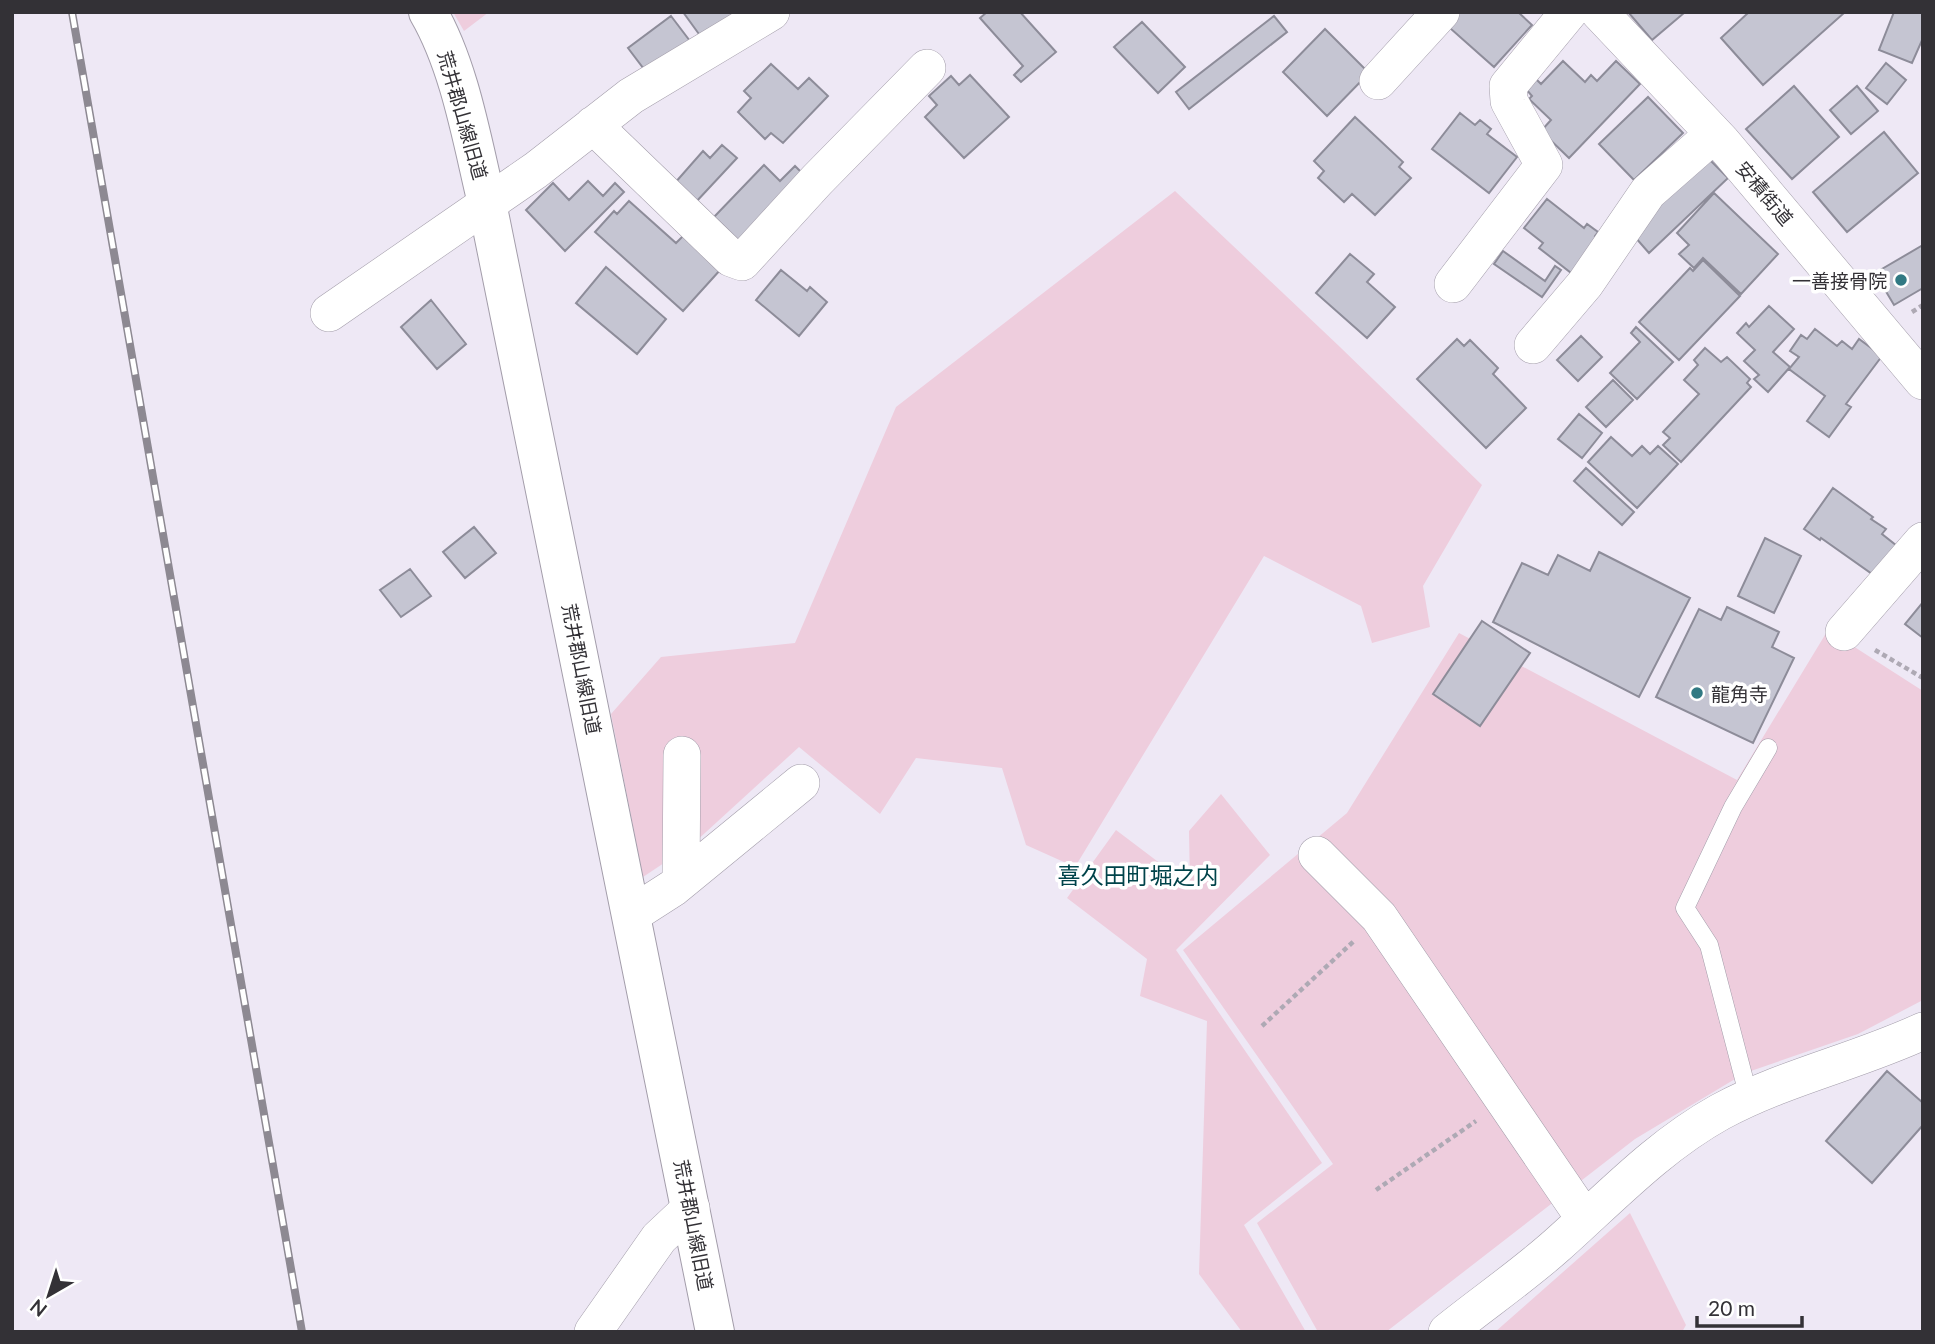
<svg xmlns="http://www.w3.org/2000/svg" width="1935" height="1344" viewBox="0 0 1935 1344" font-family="Lato,'Noto Sans JP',sans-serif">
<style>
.green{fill:#eecddd}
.building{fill:#c5c5d2;stroke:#8d8c99;stroke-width:2}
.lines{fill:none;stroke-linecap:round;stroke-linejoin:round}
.lane-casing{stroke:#a39daa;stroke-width:19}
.street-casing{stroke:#a39daa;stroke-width:38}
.secondary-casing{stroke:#a39daa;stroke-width:40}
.path{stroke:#aea9b4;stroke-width:4.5;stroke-dasharray:5 3.5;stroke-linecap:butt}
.lane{stroke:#fff;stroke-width:18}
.street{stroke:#fff;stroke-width:37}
.secondary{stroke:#fff;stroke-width:38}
.rail-casing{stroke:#8d8992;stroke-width:8}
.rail{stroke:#fff;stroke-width:5;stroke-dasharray:16;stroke-linecap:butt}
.poi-dot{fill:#317983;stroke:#fff;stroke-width:2.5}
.labels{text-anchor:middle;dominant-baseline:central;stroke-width:7;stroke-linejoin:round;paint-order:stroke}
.street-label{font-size:19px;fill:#333136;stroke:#fff}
.poi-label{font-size:19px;fill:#333136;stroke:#fff;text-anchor:end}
.quarter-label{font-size:23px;fill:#00434a;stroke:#fff}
</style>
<rect width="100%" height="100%" fill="#eee8f5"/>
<!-- green -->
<path class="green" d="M453,12H489L464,31Z
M1175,191L1340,347L1482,485L1423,586L1430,627L1372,643L1361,606L1264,556L1075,867L1026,845L1002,768L916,758L880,814L799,747L694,843L643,877L611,714L661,657L795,643L896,407Z
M1828,630L1923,691V1000L1858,1034L1745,1073L1635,1139L1386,1332H1318L1257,1223L1333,1164L1183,950L1347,813L1459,633L1737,780Z
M1221,794L1270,855L1176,950L1322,1163L1244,1225L1306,1332H1242L1199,1274L1207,1021L1140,996L1147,959L1067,898L1116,830L1190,886L1189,831Z
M1630,1213L1686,1325L1682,1332H1495Z"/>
<!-- building -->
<path class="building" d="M683,12H749L704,41Z
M987,12H1020L1056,52L1021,82L1014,75L1023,66L980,18Z
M1450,12H1518L1532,25L1494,67L1442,21Z
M1628,12H1683L1684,13L1652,40Z
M1749,12H1843L1844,13L1763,85L1721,38Z
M1894,12H1923V38L1912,63L1879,50Z
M671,16L693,45L650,77L628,48Z
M1274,16L1287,32L1189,109L1176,92Z
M1142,22L1185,67L1158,93L1114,47Z
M1325,29L1369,73L1327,116L1283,72Z
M1563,61L1585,82L1591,75L1597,81L1616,61L1640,84L1569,158L1541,131L1551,120L1529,99L1532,96L1526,89L1536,79L1541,84Z
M1886,63L1906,80L1887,104L1866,88Z
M771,64L798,89L809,78L828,96L783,143L771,133L765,139L738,112L751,98L744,91Z
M970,75L1009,117L964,158L925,117L937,105L929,96L951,76L959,85Z
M1794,86L1839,137L1792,179L1746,129Z
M1857,86L1878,111L1851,134L1830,110Z
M1648,97L1683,133L1634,180L1599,144Z
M1460,113L1475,125L1480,120L1491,129L1487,134L1517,157L1489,193L1432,149Z
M1355,117L1403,162L1399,167L1411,178L1375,215L1352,194L1344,202L1318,178L1324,171L1314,161Z
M1884,132L1918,173L1847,232L1813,192Z
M722,145L737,158L695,203L674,184L703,151L710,158Z
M1706,156L1728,178L1649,253L1635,237L1634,223Z
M764,165L780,181L795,166L808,179L740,242L714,217Z
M588,181L603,196L615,183L624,192L565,251L526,210L553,183L569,200Z
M1714,193L1778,254L1741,294L1703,258L1694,268L1679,254L1689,245L1677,233Z
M1547,199L1584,228L1587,224L1598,232L1595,236L1602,242L1575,276L1539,248L1543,243L1524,228Z
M629,201L676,243L683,236L721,269L683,311L595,232L614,211L617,214Z
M1923,245V288L1894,305L1875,273Z
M1503,251L1545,281L1555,266L1561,270L1542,297L1494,264Z
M1350,254L1374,274L1367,282L1395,307L1367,338L1316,293Z
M1703,260L1740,296L1679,360L1639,322L1690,268L1693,271Z
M606,267L666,319L637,354L576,303Z
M781,270L807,291L810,287L827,302L799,336L756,300Z
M431,300L466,344L437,369L401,327Z
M1769,306L1794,329L1773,352L1790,367L1768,392L1754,379L1759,375L1744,361L1755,350L1737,333L1746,323L1749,327Z
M1636,327L1673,362L1637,399L1610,373L1640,342L1631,333Z
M1815,329L1837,346L1842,341L1852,349L1859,339L1882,356L1846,404L1851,407L1829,437L1807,421L1825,396L1789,369L1799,357L1790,351L1801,335L1807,339Z
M1581,336L1602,357L1578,381L1557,360Z
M1457,339L1464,346L1470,340L1498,368L1493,374L1526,408L1486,448L1417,379Z
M1705,348L1721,362L1727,357L1750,379L1747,383L1751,387L1681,462L1663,445L1670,438L1663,432L1699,394L1684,380L1698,365L1694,360Z
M1613,380L1633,400L1606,427L1586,407Z
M1579,414L1602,433L1582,458L1558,439Z
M1611,437L1632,456L1642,446L1650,454L1658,446L1678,464L1637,508L1588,462Z
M1586,468L1634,512L1622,525L1574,481Z
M1833,488L1873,517L1871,519L1886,529L1882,534L1897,546L1875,576L1821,538L1820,540L1804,529Z
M474,527L496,553L465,578L443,552Z
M1765,538L1801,556L1774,613L1738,596Z
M1599,552L1690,598L1639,697L1493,622L1522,563L1548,575L1558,555L1590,571Z
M410,569L431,596L401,617L380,590Z
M1923,602V638L1905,624Z
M1727,607L1779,632L1772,647L1794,658L1753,743L1656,697L1699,609L1721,620Z
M1482,621L1530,653L1480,726L1433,694Z
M1887,1071L1923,1103V1125L1872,1183L1826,1141Z"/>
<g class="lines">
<!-- lane casing -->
<g class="lane-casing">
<path id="lane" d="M1749,1098L1709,945L1685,908L1733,807L1768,748"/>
</g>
<!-- street casing -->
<g class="street-casing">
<path id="street" d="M1599,12L1721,141L1923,381
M1378,81L1441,12
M593,125L731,258L742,262L817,180L927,68
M1453,284L1544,165L1509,101L1508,86L1569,12
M329,313L536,170L631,96L771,12
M1533,345L1585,284L1648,192L1714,134
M1844,632L1923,541
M1317,855L1379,917L1585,1219
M681,881L682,755
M631,915L673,888L801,783
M593,1332L659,1238L691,1208
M1447,1332C1483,1303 1521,1277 1556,1246C1609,1199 1657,1147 1720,1112C1785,1077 1856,1062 1923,1031"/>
</g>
<!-- secondary casing -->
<g class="secondary-casing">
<path id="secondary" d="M428,12C460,67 472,141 487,203L715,1332"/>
</g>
<!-- path -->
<path class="path" d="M1912,312L1923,305
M1875,650L1923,678
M1262,1026L1354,941
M1376,1190L1476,1121"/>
<!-- lane -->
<use href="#lane" class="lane"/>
<!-- street -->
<use href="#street" class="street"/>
<!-- secondary -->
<use href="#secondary" class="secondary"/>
<!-- rail casing -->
<g class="rail-casing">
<path id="rail" d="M72,12L302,1332"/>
</g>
<!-- rail -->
<use href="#rail" class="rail"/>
</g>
<!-- markers -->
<g class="poi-dot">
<circle cx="1901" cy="280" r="7"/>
<circle cx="1697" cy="693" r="7"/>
</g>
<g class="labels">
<!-- street labels -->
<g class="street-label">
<text transform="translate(463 115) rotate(74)">荒井郡山線旧道</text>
<text transform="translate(1765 193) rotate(50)">安積街道</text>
<text transform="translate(582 669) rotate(79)">荒井郡山線旧道</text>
<text transform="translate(694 1225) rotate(79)">荒井郡山線旧道</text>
</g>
<!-- poi labels -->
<g class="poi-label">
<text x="1887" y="280">一善接骨院</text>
<text x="1711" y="693" text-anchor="start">龍角寺</text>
</g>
<!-- quarter labels -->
<g class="quarter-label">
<text x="1138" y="875">喜久田町堀之内</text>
</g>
</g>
<!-- border -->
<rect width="1935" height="1344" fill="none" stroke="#333136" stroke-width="28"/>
<!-- north arrow -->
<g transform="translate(49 1295) rotate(219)" stroke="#ffffff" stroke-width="5" paint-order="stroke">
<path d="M0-5L12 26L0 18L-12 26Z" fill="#333136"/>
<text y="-10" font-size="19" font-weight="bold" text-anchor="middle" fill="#333136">N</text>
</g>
<!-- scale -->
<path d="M1697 1316v10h105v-10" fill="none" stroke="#333136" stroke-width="3.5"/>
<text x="1708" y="1316" font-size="21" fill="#333136" stroke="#ffffff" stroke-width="5" paint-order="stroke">20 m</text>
</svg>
